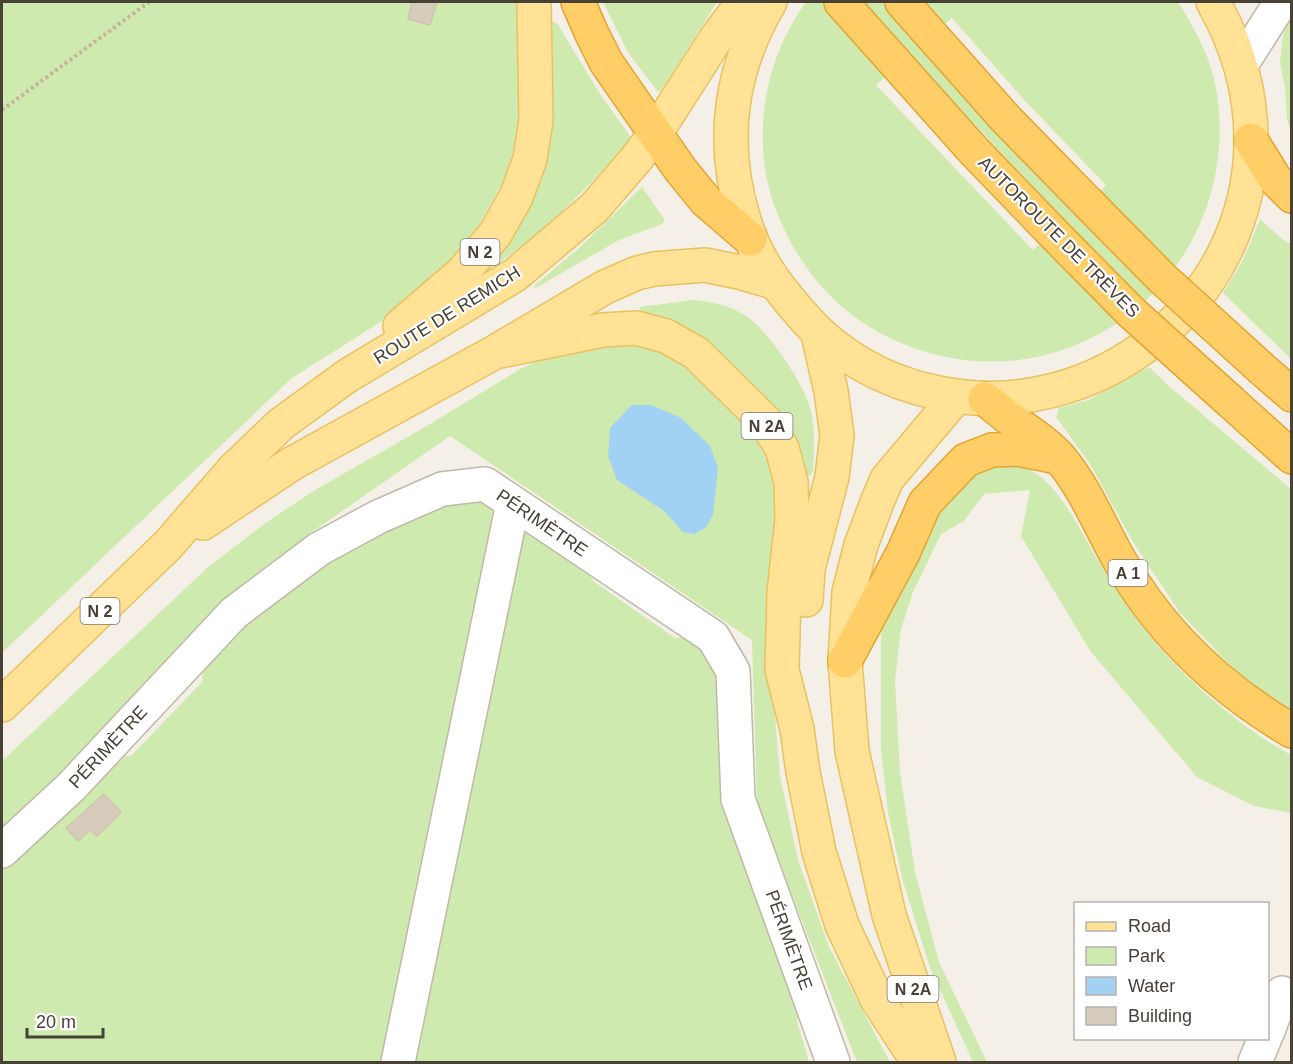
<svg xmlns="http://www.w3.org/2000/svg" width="1293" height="1064" viewBox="0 0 1293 1064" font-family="Arial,sans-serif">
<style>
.green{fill:#cfeaae;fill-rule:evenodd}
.water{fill:#a1d1f3}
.building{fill:#d6ccbc;stroke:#d1c4af;stroke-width:1.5}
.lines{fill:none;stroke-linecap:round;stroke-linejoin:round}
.minor-casing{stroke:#c0b8a9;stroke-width:36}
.major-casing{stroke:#e9c161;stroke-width:36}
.highway-casing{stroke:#e4a432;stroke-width:36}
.path{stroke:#c3b59a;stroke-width:4;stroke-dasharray:3 3;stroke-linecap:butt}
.minor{stroke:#fff;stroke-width:33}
.major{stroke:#ffe295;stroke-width:33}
.highway{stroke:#ffce67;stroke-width:33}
.highway-bridge-casing{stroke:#e4a432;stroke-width:36;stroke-linecap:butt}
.highway-bridge{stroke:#ffce67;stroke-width:33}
.labels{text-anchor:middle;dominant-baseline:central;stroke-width:4.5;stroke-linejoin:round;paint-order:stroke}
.shield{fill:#fff;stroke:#7f7a72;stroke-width:1.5}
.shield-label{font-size:16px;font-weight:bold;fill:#484136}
.street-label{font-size:18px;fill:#484136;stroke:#fff}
</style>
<rect width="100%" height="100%" fill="#f4f0e7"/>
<!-- green -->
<path class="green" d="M2,2H523L525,88L518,135L505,179L469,242L428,288L390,316L292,378L2,653Z
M603,2H717L662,90L658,92L629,54Z
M806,2H1178C1193,26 1207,50 1214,79C1223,116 1221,157 1211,193C1171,335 1013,404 882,334C829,306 793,259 773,202C751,135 765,58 806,2ZM952,18L1025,101L1106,185L1075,214L919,48ZM910,55L1065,221L1033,250L876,85Z
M1291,12V131L1287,120L1285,87L1280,63L1283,35Z
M554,22L557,23L598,91L630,136L629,140C580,197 538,239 473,280C489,261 510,242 522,220C554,163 551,87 551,23Z
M642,187L665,220L662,224L619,240L534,289L535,285L578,249Z
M1260,219L1282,239L1291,244V359L1223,293L1244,258Z
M694,300C712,302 728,305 743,314C766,327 802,381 810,407C816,428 814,451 813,472L810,476H805L641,317L640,307Z
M635,340L688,361L757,432L779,484L771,669L780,775L798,860L829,947L890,1062H857L757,805L752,640L450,436L312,532L213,612L91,747L2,832V761L207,568L264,524L315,490L432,423L520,369L554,354Z
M1149,367L1170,387L1291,489V712L1236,671L1180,613L1133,542L1090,464L1056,417L1059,408L1088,400Z
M998,463C1006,464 1017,464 1025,467C1060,482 1083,537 1102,567C1118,592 1135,619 1155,642C1190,684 1243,729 1291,755V813L1254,806L1197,777L1091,652L1021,536L1030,490L984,494L964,521L941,534L913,592L901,629L895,680L900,772L915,872L939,962L987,1062H973L930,968L902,878L888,812L881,750V633L891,601L953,485Z
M465,500L493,502L582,558L593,581L675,638L696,637L720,673L804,1004L797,1021L809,1062H2V864L109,756H131L202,682L203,655L324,562L442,501Z"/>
<!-- water -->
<path class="water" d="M632,405H651L681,418L710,446L718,468L713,515L706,527L695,534L683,532L664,511L617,480L608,456L610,428Z"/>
<!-- building -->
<path class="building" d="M412,2H437L430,25L408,19Z
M104,794L121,812L97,836L90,830L78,841L66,828Z"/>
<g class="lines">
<!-- minor casing -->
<g class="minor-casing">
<path id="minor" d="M1241,65L1281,2
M2,851L71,787L234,613L319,549L378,517L442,489L485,484L713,637L733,671L738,799L833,1062
M1268,1031L1282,993
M398,1062L513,503
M1255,1062L1265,1038"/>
</g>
<!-- major casing -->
<g class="major-casing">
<path id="major" d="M770,2C729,71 720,143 744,220C756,259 775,284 801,314C836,355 884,382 938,393C1096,426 1252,302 1251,139C1251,89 1237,44 1213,2
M400,326L462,273L495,234L516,197L530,159L536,120L534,2
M495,352L603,330L636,328L666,336L696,353L765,421L782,448L791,482L792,520L784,592L782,670L797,729L803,772L819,852L842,925L877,999L918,1062
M203,523L293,463L495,352L605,287L637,273L654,269L705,265L739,272L773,282
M806,600L808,569L832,477L837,435L831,391L818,334
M2,705L168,545L233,470L281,424L347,376L515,275L594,208L637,158L655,134L717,37L743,2
M939,1062L889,915L852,751L845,661L849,592L861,545L878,500L887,479L956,397"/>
</g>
<!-- highway casing -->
<g class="highway-casing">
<path id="highway" d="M578,2L592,34L606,62L680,169L706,201L750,239
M841,2L974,151L1053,233
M902,2L1006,119L1087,202
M1251,140L1275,179L1292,196
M1262,369L1292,395
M985,399C996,407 1006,417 1018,424C1033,435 1047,443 1060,458C1084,487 1099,523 1117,556C1158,630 1219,688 1292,731
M1231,402L1292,457
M845,661L903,553L925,503L966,460L992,450L1018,449L1058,457"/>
</g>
<!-- path -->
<path class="path" d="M2,110L149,2"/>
<!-- minor -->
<use href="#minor" class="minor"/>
<!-- major -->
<use href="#major" class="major"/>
<!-- highway -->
<use href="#highway" class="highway"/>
<!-- highway-bridge casing -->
<g class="highway-bridge-casing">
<path id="highway-bridge" d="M1087,202L1162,278L1262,369
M1053,233L1131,312L1231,402"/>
</g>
<!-- highway-bridge -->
<use href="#highway-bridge" class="highway-bridge"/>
</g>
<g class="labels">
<!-- shield labels -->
<g class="shield">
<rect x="460.5" y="239" width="39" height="26" rx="4.5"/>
<rect x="741.5" y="413" width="51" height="26" rx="4.5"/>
<rect x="1108.5" y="560" width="39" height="26" rx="4.5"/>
<rect x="80.5" y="598" width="39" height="26" rx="4.5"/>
<rect x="887.5" y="976" width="51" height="26" rx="4.5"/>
</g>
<g class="shield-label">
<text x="480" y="252">N 2</text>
<text x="767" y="426">N 2A</text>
<text x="1128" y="573">A 1</text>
<text x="100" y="611">N 2</text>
<text x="913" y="989">N 2A</text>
</g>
<!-- street labels -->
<g class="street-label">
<text transform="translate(1059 237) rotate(45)">AUTOROUTE DE TRÈVES</text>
<text transform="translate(447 315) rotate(-32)">ROUTE DE REMICH</text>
<text transform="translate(542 523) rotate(34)">PÉRIMÈTRE</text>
<text transform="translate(108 747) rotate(-47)">PÉRIMÈTRE</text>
<text transform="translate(789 940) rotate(70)">PÉRIMÈTRE</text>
</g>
</g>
<!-- border -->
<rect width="1293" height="1064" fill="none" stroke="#484136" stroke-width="6"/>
<!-- legend -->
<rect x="1074" y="902" width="195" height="138" fill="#ffffff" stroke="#b6b3af" stroke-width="1.5"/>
<rect x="1086" y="922" width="30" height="9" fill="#ffe295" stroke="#b6b3af" stroke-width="1.5"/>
<text x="1128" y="932" font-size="18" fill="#484136">Road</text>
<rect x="1086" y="947" width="30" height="18" fill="#cfeaae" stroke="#b6b3af" stroke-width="1.5"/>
<text x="1128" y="962" font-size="18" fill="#484136">Park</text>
<rect x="1086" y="977" width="30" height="18" fill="#a1d1f3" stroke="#b6b3af" stroke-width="1.5"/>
<text x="1128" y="992" font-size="18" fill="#484136">Water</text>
<rect x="1086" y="1007" width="30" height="18" fill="#d6ccbc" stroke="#b6b3af" stroke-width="1.5"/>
<text x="1128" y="1022" font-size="18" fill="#484136">Building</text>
<!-- scale -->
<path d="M27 1028v9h76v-9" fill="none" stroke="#484136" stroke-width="3"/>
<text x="36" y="1028" font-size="18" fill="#484136" stroke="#ffffff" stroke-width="4.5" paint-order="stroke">20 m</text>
</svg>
